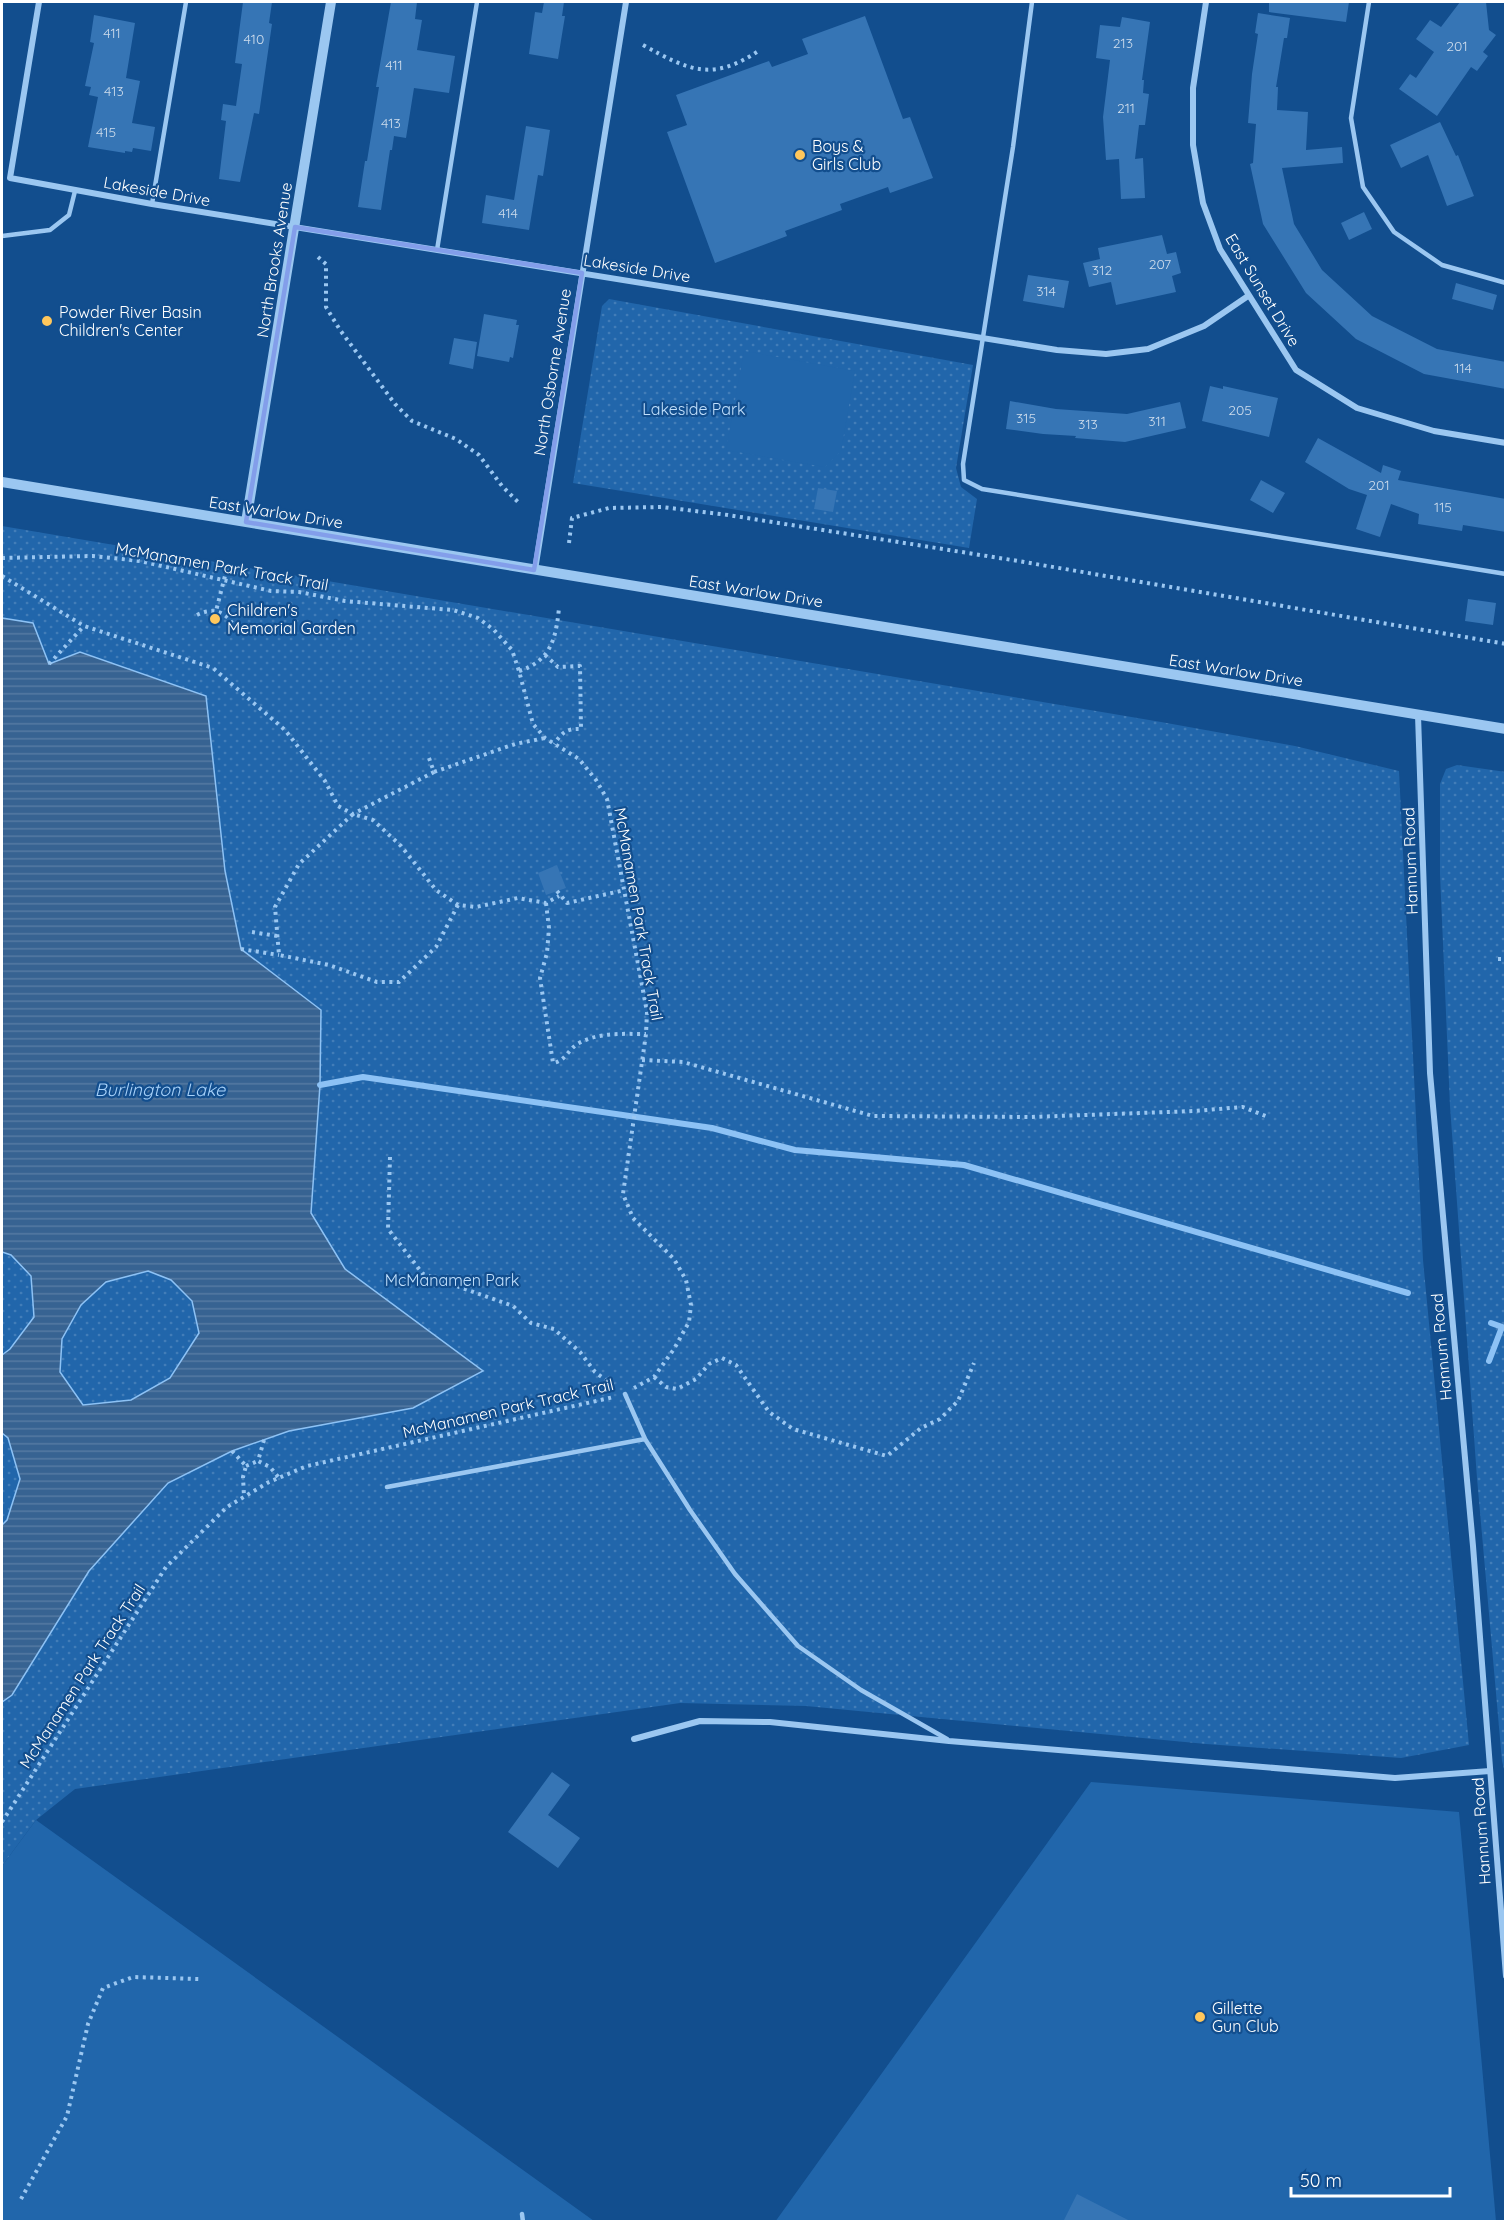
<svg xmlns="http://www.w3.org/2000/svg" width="1507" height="2223" viewBox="0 0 1507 2223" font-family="Quicksand,sans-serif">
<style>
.grass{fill:url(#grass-dots)}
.garden{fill:#2166ab}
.water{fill:url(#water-rules);stroke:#8dc2f5;stroke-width:1.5;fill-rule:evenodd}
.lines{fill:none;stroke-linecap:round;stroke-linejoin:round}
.stream{stroke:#8dc2f5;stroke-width:6}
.building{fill:#3675b5}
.path{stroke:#9bc7f1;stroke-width:4;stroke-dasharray:3 4.5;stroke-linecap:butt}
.service{stroke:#9bc7f1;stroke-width:4.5}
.minor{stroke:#9bc7f1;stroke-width:6}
.tertiary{stroke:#9bc7f1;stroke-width:10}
.marked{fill:none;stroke:#839eea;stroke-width:4.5;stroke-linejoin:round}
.poi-dot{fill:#ffc75c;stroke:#124e8e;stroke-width:2}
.labels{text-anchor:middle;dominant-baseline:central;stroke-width:4.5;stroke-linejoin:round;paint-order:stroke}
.number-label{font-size:14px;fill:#cddcec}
.poi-label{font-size:16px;fill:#fff;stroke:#124e8e;text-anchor:start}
.street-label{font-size:16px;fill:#fff;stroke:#124e8e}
.park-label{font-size:16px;fill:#c2e0fc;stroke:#124e8e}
.water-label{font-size:18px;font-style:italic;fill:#a7d1f9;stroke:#124e8e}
</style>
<defs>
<pattern id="grass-dots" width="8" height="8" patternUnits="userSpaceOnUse" patternTransform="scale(1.5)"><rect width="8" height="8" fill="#2166ab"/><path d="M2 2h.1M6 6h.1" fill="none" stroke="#427db8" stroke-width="1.8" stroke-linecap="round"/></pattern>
<pattern id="water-rules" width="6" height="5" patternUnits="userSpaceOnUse" patternTransform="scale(1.5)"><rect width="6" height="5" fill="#376392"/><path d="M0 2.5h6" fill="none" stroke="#557aa2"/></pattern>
</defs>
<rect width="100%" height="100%" fill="#124e8e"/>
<!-- grass -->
<path class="grass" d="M609,299L973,365L956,468L961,487L977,499L969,548L573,483L602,306Z
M2,526L1161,722L1295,746L1399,771L1423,1260L1469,1745L1401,1758L1206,1744L806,1706L680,1703L75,1789L36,1820L2,1866Z
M1457,765L1506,772L1505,1773L1502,1761L1477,1478L1450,1106L1440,874V784L1446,769Z"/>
<!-- garden -->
<path class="garden" d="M744,351L855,371L841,451L825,467L726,450Z
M1091,1782L1459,1812L1496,2221L775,2222Z
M36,1820L594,2221L2,2222V1866Z"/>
<!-- water -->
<path class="water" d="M2,618L33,623L49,664L80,652L206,696L225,871L241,949L321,1010L320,1085L311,1213L345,1269L483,1371L413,1408L289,1431L232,1451L168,1483L89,1571L12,1695L2,1702V1525L7,1520L20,1479L8,1438L2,1433V1355L10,1349L34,1317L31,1276L11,1255L2,1252ZM148,1271L171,1280L192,1301L199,1333L170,1378L131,1400L83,1405L60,1372L62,1339L81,1305L106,1282Z"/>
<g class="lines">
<!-- stream -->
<path class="stream" d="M320,1085L363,1077L712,1128L795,1150L964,1165L1408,1293
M1491,1323L1505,1328
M1489,1361L1502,1327"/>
</g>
<!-- building -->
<path class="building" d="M243,2H272L269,23L272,24L259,114L254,113L240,182L219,179L226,121L221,120L223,104L236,106L242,64L235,63Z
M391,2H417L415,19L422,20L417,50L455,56L449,93L414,88L406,138L394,136L392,150H390L381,210L358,207L365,161H367L379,87H376Z
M544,2H564L562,16H565L558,59L529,54L535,12L542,13Z
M1269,2H1349L1346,22L1269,12Z
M1460,2H1486L1489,30L1496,35L1483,52L1488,56L1477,71L1471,67L1437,116L1399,89L1410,74L1416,78L1434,52L1416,39L1430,20L1441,27Z
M1258,13L1290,18L1287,38H1284L1276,87H1278L1277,110L1308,112L1306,150L1342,147L1343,163L1282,168L1294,224L1322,270L1372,316L1437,349L1506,362V389L1424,374L1356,339L1306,293L1263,224L1250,164L1253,163L1256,124L1248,123L1252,74L1258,34L1255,33Z
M94,15L135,23L126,78L140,81L132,123L155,127L151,151L133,148L132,152L125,151V153L88,147L98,97L89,95L91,87L85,86L94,43L90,42Z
M865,16L903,119L910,117L933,178L890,193L888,187L840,204L842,210L785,231L787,236L715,263L667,132L687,125L676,95L769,61L772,67L808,54L802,39Z
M1122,17L1150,22L1142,80H1144L1143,93L1149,94L1145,125H1139L1135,159L1143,158L1145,198L1121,199L1119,159L1106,160L1103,117L1110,60L1096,58L1100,25L1120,27Z
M1440,122L1456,156L1458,155L1474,196L1447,206L1428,155L1401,168L1390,145Z
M526,126L550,130L543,176L538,175L529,230L482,223L486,195L514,200Z
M1364,212L1372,229L1349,240L1341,223Z
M1162,235L1167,254L1176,252L1181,273L1172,276L1176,292L1116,305L1111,282L1089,287L1083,263L1100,259L1098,248Z
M1028,275L1069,281L1064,308L1023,301Z
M1456,283L1497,295L1493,310L1452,299Z
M484,314L517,320L516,325H519L513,358L510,357L509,362L477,356Z
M454,338L477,342L473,369L449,364Z
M1210,386L1223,389V386L1278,398L1269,437L1202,421Z
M1010,401L1056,409L1127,414L1180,402L1186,428L1125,442L1075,438L1076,436L1043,434L1006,429Z
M1318,438L1381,473L1383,465L1401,471L1398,480L1506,499V532L1463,525L1462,531L1418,524L1419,514L1391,504L1380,537L1356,529L1367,495L1349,489L1305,462Z
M1261,480L1285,493L1273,513L1250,500Z
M818,488L837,491L833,512L814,509Z
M1468,599L1496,603L1493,625L1465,621Z
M557,865L566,888L546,895L538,873Z
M552,1772L570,1785L548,1815L580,1838L558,1868L508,1832Z
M1077,2194L1132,2222H1063Z"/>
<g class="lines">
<!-- path -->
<path class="path" d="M643,45C690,71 712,82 760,50
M318,257L326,264V307L340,330L395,404L412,421L456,439L479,455L502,486L519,503
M569,543L572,518L609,508L662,507L728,515L1012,560L1506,644
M2,558L93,556L140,561L271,591L299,592L345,601L453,610L478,618L494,630L512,650L519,671L533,724L545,738L579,759L596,780L607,799L647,1012L646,1034L623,1194L633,1218L674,1259L686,1280L691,1305L689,1322L674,1349L654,1377L634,1388
M2,576L84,626L213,668L285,730L325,781L338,806L353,814L434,772
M197,615C211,608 223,610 232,623
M213,623L228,564
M545,655L558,667L580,666L581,729C566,728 562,733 554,744
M49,664L84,626
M519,671C551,661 556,638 559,608
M429,758L434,772L515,744L545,738
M557,891L567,903L625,890
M546,903L549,928L547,953L540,978L553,1063C566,1061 568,1049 579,1043C600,1032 623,1034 646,1034
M458,905L436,947L399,982H377L329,965L279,955L275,907L299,864L353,814L373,820L401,846L436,890L458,905L476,907L518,898L546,903L559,896
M252,932L277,936
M241,949L279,955
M1498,959H1506
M642,1060L683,1062L873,1116L1031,1117L1195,1111L1243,1107L1268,1117
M390,1157L388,1229L423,1274L513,1306L531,1323L554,1329L580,1352L595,1372L617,1388
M654,1377L666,1387L677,1389L696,1379L709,1364L722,1358L736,1365L769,1412L793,1429L887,1456L921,1428L940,1419L958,1401L974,1363
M264,1440L258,1461L270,1467L279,1478
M232,1451L246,1466L243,1477L244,1496
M246,1466L258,1461
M2,1822L166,1567L227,1507L269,1482L307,1466L614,1397
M21,2199L67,2116L88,2024L103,1988L133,1977L199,1979"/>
<!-- service -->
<path class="service" d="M1032,2L1013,147L963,464L964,480L982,489L1506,574
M1369,2L1351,118L1363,187L1394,232L1442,265L1506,283
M152,204L186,2
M2,236L50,230L69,215L75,191
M437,250L477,2
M625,1394L645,1439L690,1510L735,1574L798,1646L861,1690L947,1739
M387,1487L645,1439
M522,2214L523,2222"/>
<!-- minor -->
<path class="minor" d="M39,2L10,178L152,204L1057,350L1106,354L1148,349L1204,326L1248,296
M1206,2L1193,88V145L1203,203L1220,249L1296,370L1357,408L1434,431L1506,443
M535,570L626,2
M1418,715L1430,1073L1473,1546L1506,1976
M634,1739L700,1721L770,1722L949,1741L1395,1778L1490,1771"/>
<!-- tertiary -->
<path class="tertiary" d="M2,482L1506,729
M246,522L331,2"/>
</g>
<!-- marked area -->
<path class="marked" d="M295,227L582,273L534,570L246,522Z"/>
<!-- markers -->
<g class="poi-dot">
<circle cx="800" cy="155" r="6"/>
<circle cx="47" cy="321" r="6"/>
<circle cx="215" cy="619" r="6"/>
<circle cx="1200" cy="2017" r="6"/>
</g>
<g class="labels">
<!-- number labels -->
<g class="number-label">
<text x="112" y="33">411</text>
<text x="254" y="39">410</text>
<text x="1123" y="43">213</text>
<text x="1457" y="46">201</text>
<text x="394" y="65">411</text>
<text x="114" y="91">413</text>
<text x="1126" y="108">211</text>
<text x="391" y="123">413</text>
<text x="106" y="132">415</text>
<text x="508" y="213">414</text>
<text x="1160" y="264">207</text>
<text x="1102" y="270">312</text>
<text x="1046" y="291">314</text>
<text x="1463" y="368">114</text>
<text x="1240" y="410">205</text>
<text x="1026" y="418">315</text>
<text x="1157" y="421">311</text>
<text x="1088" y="424">313</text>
<text x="1379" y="485">201</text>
<text x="1443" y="507">115</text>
</g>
<!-- poi labels -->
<g class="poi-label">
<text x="812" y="146">Boys &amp;<tspan x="812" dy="18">Girls Club</tspan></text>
<text x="59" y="312">Powder River Basin<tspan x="59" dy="18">Children's Center</tspan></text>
<text x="227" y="610">Children's<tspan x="227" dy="18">Memorial Garden</tspan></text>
<text x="1212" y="2008">Gillette<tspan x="1212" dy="18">Gun Club</tspan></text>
</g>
<!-- street labels -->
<g class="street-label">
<text transform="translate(157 191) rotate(10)">Lakeside Drive</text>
<text transform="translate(274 260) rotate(-81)">North Brooks Avenue</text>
<text transform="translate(637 268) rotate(9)">Lakeside Drive</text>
<text transform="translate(1263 290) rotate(59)">East Sunset Drive</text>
<text transform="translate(552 372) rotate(-81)">North Osborne Avenue</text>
<text transform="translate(276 512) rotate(9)">East Warlow Drive</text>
<text transform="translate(222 566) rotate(10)">McManamen Park Track Trail</text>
<text transform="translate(756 591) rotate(9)">East Warlow Drive</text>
<text transform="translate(1236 670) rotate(9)">East Warlow Drive</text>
<text transform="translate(1410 861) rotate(-92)">Hannum Road</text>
<text transform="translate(639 914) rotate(80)">McManamen Park Track Trail</text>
<text transform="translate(1441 1347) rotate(-95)">Hannum Road</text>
<text transform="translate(508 1408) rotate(-13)">McManamen Park Track Trail</text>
<text transform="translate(82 1676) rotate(-57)">McManamen Park Track Trail</text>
<text transform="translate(1481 1831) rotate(-94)">Hannum Road</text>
</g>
<!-- park labels -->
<g class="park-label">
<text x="694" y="409">Lakeside Park</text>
<text x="452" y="1280">McManamen Park</text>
</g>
<!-- water labels -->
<g class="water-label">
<text x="160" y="1089">Burlington Lake</text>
</g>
</g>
<!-- border -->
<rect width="1507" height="2223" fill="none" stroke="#ffffff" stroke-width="6"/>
<!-- scale -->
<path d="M1291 2187v9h159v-9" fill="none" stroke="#ffffff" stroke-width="3"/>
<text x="1300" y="2187" font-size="18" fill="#ffffff" stroke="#124e8e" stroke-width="4.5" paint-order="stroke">50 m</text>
</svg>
